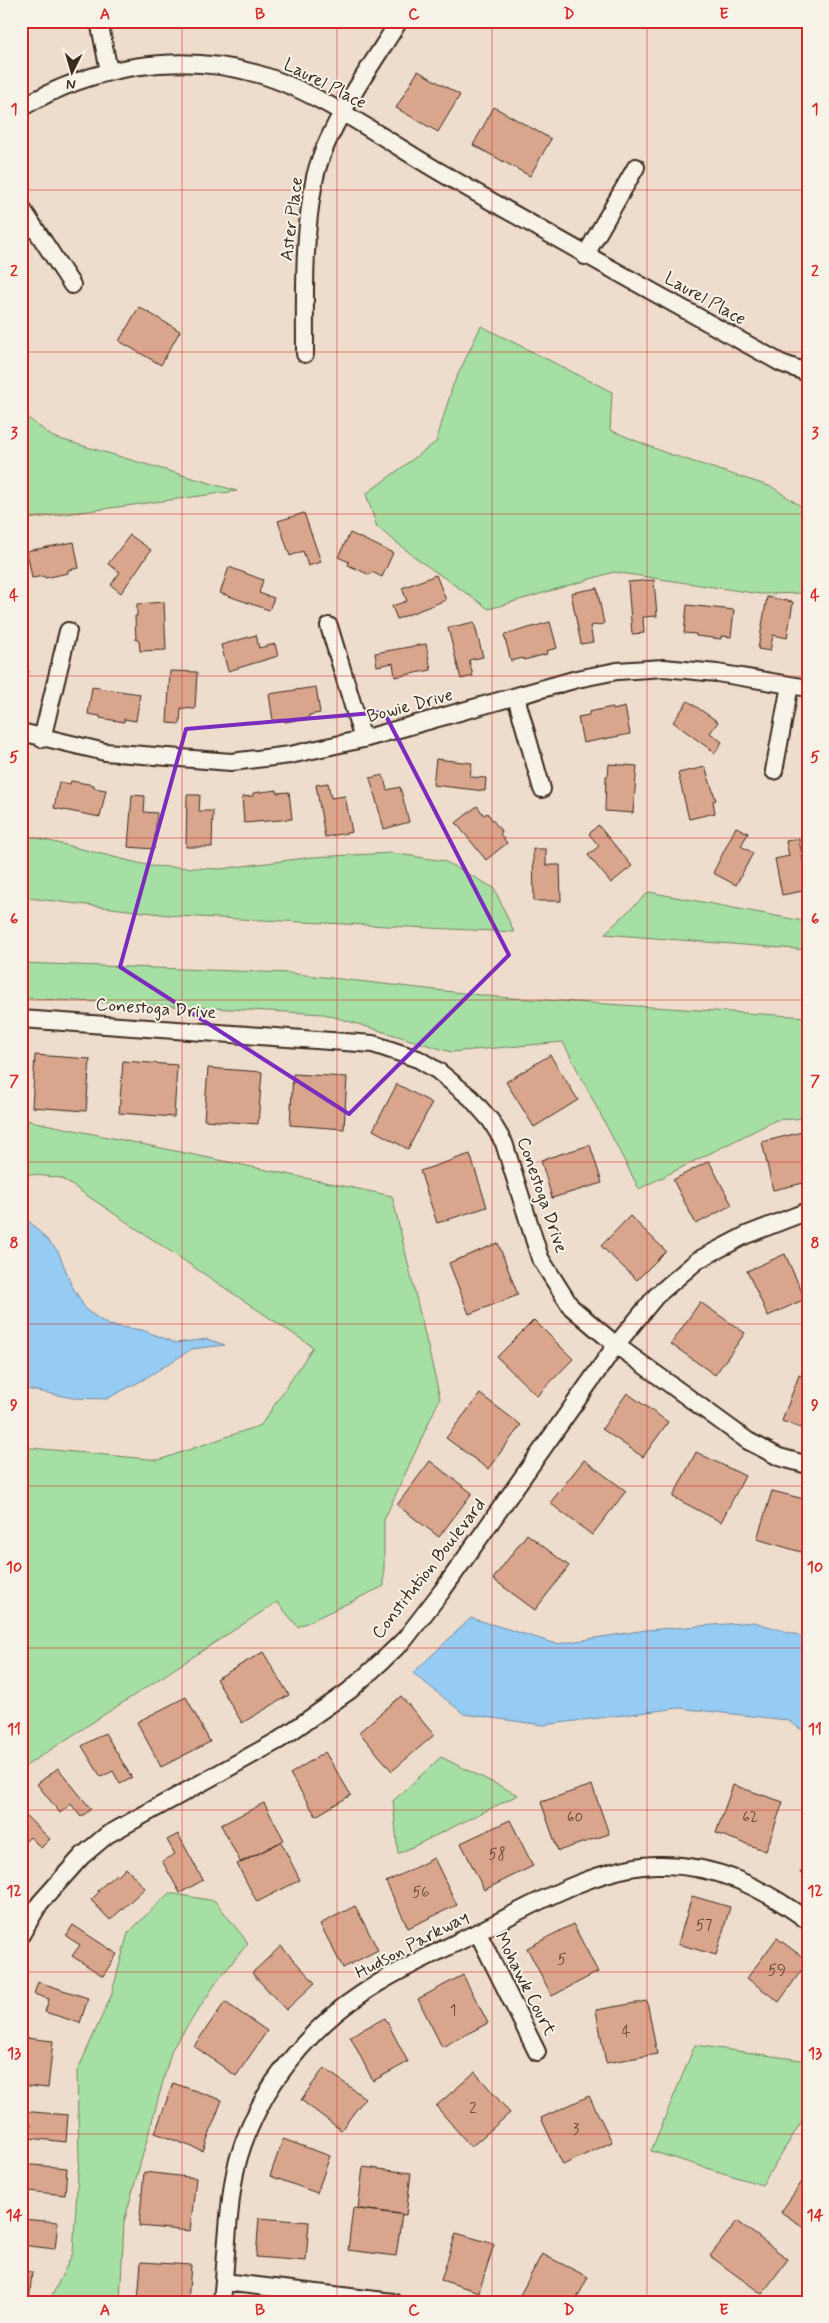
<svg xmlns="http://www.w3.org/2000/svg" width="829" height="2323" viewBox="0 0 829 2323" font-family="Mynerve,sans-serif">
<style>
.green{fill:#a6dfa3;stroke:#708460}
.water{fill:#96ccf4;stroke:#728b9e}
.building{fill:#d9a68d;stroke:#3b2a1e}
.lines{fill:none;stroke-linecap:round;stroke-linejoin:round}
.street-casing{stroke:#3b2a1e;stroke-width:20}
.street{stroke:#f7f3e8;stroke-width:16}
.marked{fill:none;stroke:#7b2cbf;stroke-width:4;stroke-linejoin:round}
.grid{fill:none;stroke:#d62828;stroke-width:1;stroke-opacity:0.55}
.labels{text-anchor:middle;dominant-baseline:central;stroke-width:4;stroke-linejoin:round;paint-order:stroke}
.number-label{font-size:15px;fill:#62493a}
.street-label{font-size:18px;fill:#3b2a1e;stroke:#f7f3e8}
.neatline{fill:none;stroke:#d62828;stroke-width:2}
.grid-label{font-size:16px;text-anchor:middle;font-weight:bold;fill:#d62828}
</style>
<rect width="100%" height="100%" fill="#eedccd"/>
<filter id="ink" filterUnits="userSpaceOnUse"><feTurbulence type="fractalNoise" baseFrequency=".02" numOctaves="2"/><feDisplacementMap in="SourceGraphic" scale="10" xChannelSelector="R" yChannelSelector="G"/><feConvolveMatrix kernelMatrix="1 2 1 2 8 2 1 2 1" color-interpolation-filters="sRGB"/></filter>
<g filter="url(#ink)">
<!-- green -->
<path class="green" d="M481,326L612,392L610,430L666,453L772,487L808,511V593L760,594L614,572L489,609L420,561L377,527L366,494L436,442L453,385Z
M21,413L53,437L237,491L21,520Z
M21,834L150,866L220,869L313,857L392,853L444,861L494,888L514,932L177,916L21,897Z
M649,892L808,922V950L604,934Z
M21,963L288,973L497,997L808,1017V1118L776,1120L639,1189L563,1042L451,1052L324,1014L21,998Z
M21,1119L392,1196L440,1398L384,1520V1586L298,1627L277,1602L21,1769V1447L159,1460L261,1425L313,1347L61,1178L21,1173Z
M441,1757L518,1795L398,1854L393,1801Z
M169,1893L215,1901L248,1943L218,1980L172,2049L124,2222L120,2302H49L73,2253L79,2158L77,2072L111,1996L128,1933Z
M695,2045L808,2061V2111L762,2185L651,2151Z"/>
<!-- water -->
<path class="water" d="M21,1213L58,1251L71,1284L86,1310L108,1325L142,1330L176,1343L207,1339L225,1345L192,1349L141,1381L106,1399L73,1398L21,1388Z
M471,1618L557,1644L646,1630L754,1622L808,1638V1734L787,1720L679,1708L543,1725L464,1714L413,1673Z"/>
<!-- building -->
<path class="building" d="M706,21H719L718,25Z
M418,71L460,95L438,132L396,108Z
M494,107L551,139L530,176L473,145Z
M139,307L180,331L161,365L119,341Z
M304,513L321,562L308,566L303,551L290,556L278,521Z
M350,533L393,553L382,577L372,572L370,575L348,565L349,562L338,557Z
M130,535L151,550L121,593L111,585L120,572L108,564Z
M74,542L79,568L68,570V573L45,578L44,576L32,578L27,551Z
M229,567L263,580L259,593L274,598L269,610L220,593Z
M436,575L446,600L397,619L392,606L407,601L402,588Z
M654,580L657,616L643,617L644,633L632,634L628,582Z
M597,588L604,624L590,626L593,642L581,644L571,593Z
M767,597L793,602L787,638L773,635L770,651L758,649Z
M164,602L166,650L140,651L139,640H136L135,616H137V604Z
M687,605L734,610L731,637L721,636V639L696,636V634L684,633Z
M474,622L483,657L469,660L473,676L461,679L448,628Z
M550,622L557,648L546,651L547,654L524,660L523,658L511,661L504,635Z
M256,635L259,648L275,644L278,656L228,671L221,645Z
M426,644L431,670L395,677L393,663L377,666L375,653Z
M21,668L29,671L21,694Z
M170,671L197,672L195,709L181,708L180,724L167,723Z
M92,687L140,694L136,721L124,719V722L100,718V716L88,714Z
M316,687L320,713L309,715V718L285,722V719L273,721L269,694Z
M688,701L718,722L710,733L722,742L715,753L673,722Z
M612,707L613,710L625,707L630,734L583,743L578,717L589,715V712Z
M436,759L472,763L470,777L486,778L485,791L433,785Z
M609,764L637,766L633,813L605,811L606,776H608Z
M705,767L716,800L713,801L715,813L689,819L678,773Z
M383,775L387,790L400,787L409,822L384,829L370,778Z
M71,781L94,785V788L106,790L100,817L54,808L59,782L70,784Z
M328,783L331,798L345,796L352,832L325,837L316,785Z
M21,789L27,791L21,812Z
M277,790V793L289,792L292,819L244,823L242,797L253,796V793Z
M132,795L145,796L144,812L157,813L154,849L128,847Z
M187,795H200L199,811H213L212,847H186Z
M477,806L484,815L487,813L502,832L500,834L507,843L486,860L456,823Z
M598,825L632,866L611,883L588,855L599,846L589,834Z
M736,827L748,833L741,846L753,853L736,885L713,873Z
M799,839L808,890L782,895L775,859L789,856L786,841Z
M533,849H546V865H560L561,901H534Z
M35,1055L90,1059L86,1111L32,1107Z
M550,1055L578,1100L534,1127L506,1082Z
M123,1061L177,1065L174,1117L119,1113Z
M208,1068L262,1072L258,1124L204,1120Z
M293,1074L347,1077L344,1129L290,1125Z
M397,1084L432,1103L408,1149L373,1130Z
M802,1132L808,1157V1182L773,1190L762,1142Z
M590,1145L602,1183L552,1198L541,1160Z
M470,1154L487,1207L437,1223L420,1171Z
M709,1161L732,1205L696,1224L673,1180Z
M630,1216L666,1251L637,1280L601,1246Z
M498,1243L518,1295L469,1314L449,1263Z
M785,1254L805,1299L768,1316L747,1271Z
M700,1302L745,1333L715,1375L671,1344Z
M534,1320L573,1359L537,1396L497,1357Z
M799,1375L808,1378V1431L782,1421Z
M627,1393L668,1422L643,1457L602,1429Z
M480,1394L521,1425L488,1469L446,1438Z
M696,1452L745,1476L721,1522L673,1497Z
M584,1460L626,1491L592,1535L550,1503Z
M430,1461L472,1493L439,1537L397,1505Z
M772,1491L808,1500V1554L757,1539Z
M527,1534L569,1566L535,1610L493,1579Z
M263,1652L289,1695L242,1723L216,1679Z
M401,1696L434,1735L392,1771L359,1732Z
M186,1697L210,1742L161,1767L137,1722Z
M105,1733L132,1778L120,1784L113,1771L101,1777L82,1746Z
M325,1752L351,1795L316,1816L290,1774Z
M58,1768L91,1809L81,1817L71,1804L60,1813L37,1784Z
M592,1785L609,1834L558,1851L541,1802Z
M733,1785L783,1802L766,1851L716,1833Z
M264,1803L284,1840L241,1863L221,1825Z
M21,1811L50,1839L41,1848L30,1837L21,1846Z
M510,1820L533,1866L484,1890L461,1843Z
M178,1834L203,1880L180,1893L162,1861L175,1854L167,1840Z
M281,1842L300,1880L257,1902L237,1864Z
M434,1858L457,1905L408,1928L386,1882Z
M808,1863V1878L800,1873Z
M126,1868L145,1888L110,1920L91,1900L99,1892L97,1891L116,1874L118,1876Z
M692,1896L730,1907L716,1955L678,1944Z
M355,1906L378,1950L343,1968L320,1924Z
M573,1924L598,1972L552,1996L527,1948Z
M73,1925L117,1954L103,1976L72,1956L80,1945L66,1936Z
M777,1938L808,1961L779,2002L747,1978Z
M281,1946L315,1983L286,2010L252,1973Z
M463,1975L488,2023L442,2047L418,1999Z
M38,1982L88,1998L80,2023L45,2012L49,1999L34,1994Z
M647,2001L657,2054L606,2063L596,2010Z
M225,2002L267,2031L236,2076L194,2046Z
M385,2018L408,2062L373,2081L350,2036Z
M26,2038L53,2041L48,2088L21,2085V2055L22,2050H25Z
M324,2068L365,2098L341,2130L301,2100Z
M475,2072L510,2113L471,2147L436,2106Z
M173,2083L222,2100L203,2151L155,2133Z
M589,2096L612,2142L563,2165L541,2118Z
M21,2111L68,2115L66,2142L29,2138L31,2124H21Z
M283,2139L330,2156L317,2193L270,2176Z
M21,2164L67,2168L65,2195L28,2191L29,2177L21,2176Z
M363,2167L411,2173L406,2215L358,2209Z
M144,2172L196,2178L190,2231L139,2226Z
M804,2179L808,2182V2230L781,2212Z
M353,2208L402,2214L396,2256L348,2250Z
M259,2218L309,2222L306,2261L256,2257Z
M21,2219L58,2222L55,2249L21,2245Z
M737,2221L788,2259L762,2294L710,2256Z
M456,2233L494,2244L479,2292L441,2280Z
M542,2254L588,2277L575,2302H533L520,2295Z
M141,2262L191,2265L188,2302L138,2301Z
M21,2271L32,2272L29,2302H21Z"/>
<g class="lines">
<!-- street casing -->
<g class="street-casing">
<path id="street" d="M99,21L109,71
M21,108C92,66 178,51 258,74C318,91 385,140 440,172C553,237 667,300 781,363L808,373
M21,207L72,285
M585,256L636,167
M305,354C305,297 303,238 314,182C323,132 372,65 399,21
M329,626L363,739
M516,697L542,789
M21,732L105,752L231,762L290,755L363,739L577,679L617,671L664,668L717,673L808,688
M42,739L68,631
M774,771L790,685
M21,1019L373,1044L418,1059L438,1071L471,1098L491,1121L504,1143L540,1258L571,1307L616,1345L748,1441L779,1457L808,1465
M478,1933L537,2052
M21,1935L40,1903L82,1856L107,1835L279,1740L349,1691L382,1661L405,1639L442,1591L616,1345L656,1296L698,1260L746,1235L808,1211
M224,2282L393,2302
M222,2302C226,2263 227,2222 233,2184C238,2149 255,2111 274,2082C297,2049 326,2017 360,1995C393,1972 432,1955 468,1937C524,1910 593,1867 656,1865C714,1863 762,1887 808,1921"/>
</g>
<!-- street -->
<use href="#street" class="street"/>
</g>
</g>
<!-- marked area -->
<path class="marked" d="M384,712L509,955L349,1114L120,967L186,729Z"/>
<!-- grid -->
<path class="grid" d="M182,21V2302M337,21V2302M492,21V2302M647,21V2302M21,190H808M21,352H808M21,514H808M21,676H808M21,838H808M21,1000H808M21,1162H808M21,1324H808M21,1486H808M21,1648H808M21,1810H808M21,1972H808M21,2134H808"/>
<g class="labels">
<!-- number labels -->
<g class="number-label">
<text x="575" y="1818">60</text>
<text x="750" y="1818">62</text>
<text x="497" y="1855">58</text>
<text x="421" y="1893">56</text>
<text x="704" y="1926">57</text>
<text x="562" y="1960">5</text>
<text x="777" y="1971">59</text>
<text x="453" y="2011">1</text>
<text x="626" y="2032">4</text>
<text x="473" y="2109">2</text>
<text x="576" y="2130">3</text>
</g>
<!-- street labels -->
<g class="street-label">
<text transform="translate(325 84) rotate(27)">Laurel Place</text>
<text transform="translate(292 219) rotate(-83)">Aster Place</text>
<text transform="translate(705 299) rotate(29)">Laurel Place</text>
<text transform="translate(410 706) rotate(-15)">Bowie Drive</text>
<text transform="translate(156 1009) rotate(4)">Conestoga Drive</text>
<text transform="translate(542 1195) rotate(71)">Conestoga Drive</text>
<text transform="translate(429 1569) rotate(-52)">Constitution Boulevard</text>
<text transform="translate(412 1945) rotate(-28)">Hudson Parkway</text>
<text transform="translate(525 1984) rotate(63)">Mohawk Court</text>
</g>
</g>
<!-- margin -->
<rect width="829" height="2323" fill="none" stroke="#f7f3e8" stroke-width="55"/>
<!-- north arrow -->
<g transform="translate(72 72) rotate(185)" stroke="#f7f3e8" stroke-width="4" paint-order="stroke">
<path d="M0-4L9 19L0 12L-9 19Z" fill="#3b2a1e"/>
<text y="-8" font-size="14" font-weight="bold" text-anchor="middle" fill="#3b2a1e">N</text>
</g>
<rect x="28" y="28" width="774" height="2268" class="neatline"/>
<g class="grid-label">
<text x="105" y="19">A</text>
<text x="260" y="19">B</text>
<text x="414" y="19">C</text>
<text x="569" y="19">D</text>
<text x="724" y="19">E</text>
<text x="14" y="114">1</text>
<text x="815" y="114">1</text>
<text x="14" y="276">2</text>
<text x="815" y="276">2</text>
<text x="14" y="438">3</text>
<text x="815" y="438">3</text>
<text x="14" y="600">4</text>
<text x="815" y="600">4</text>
<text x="14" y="762">5</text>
<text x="815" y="762">5</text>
<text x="14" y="924">6</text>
<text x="815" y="924">6</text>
<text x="14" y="1086">7</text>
<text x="815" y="1086">7</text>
<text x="14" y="1248">8</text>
<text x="815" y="1248">8</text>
<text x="14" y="1410">9</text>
<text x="815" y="1410">9</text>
<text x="14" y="1572">10</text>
<text x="815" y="1572">10</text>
<text x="14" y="1734">11</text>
<text x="815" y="1734">11</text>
<text x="14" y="1896">12</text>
<text x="815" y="1896">12</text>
<text x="14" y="2058">13</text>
<text x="815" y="2058">13</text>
<text x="14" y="2220">14</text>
<text x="815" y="2220">14</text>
<text x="105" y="2315">A</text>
<text x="260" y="2315">B</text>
<text x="414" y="2315">C</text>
<text x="569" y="2315">D</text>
<text x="724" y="2315">E</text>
</g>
</svg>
